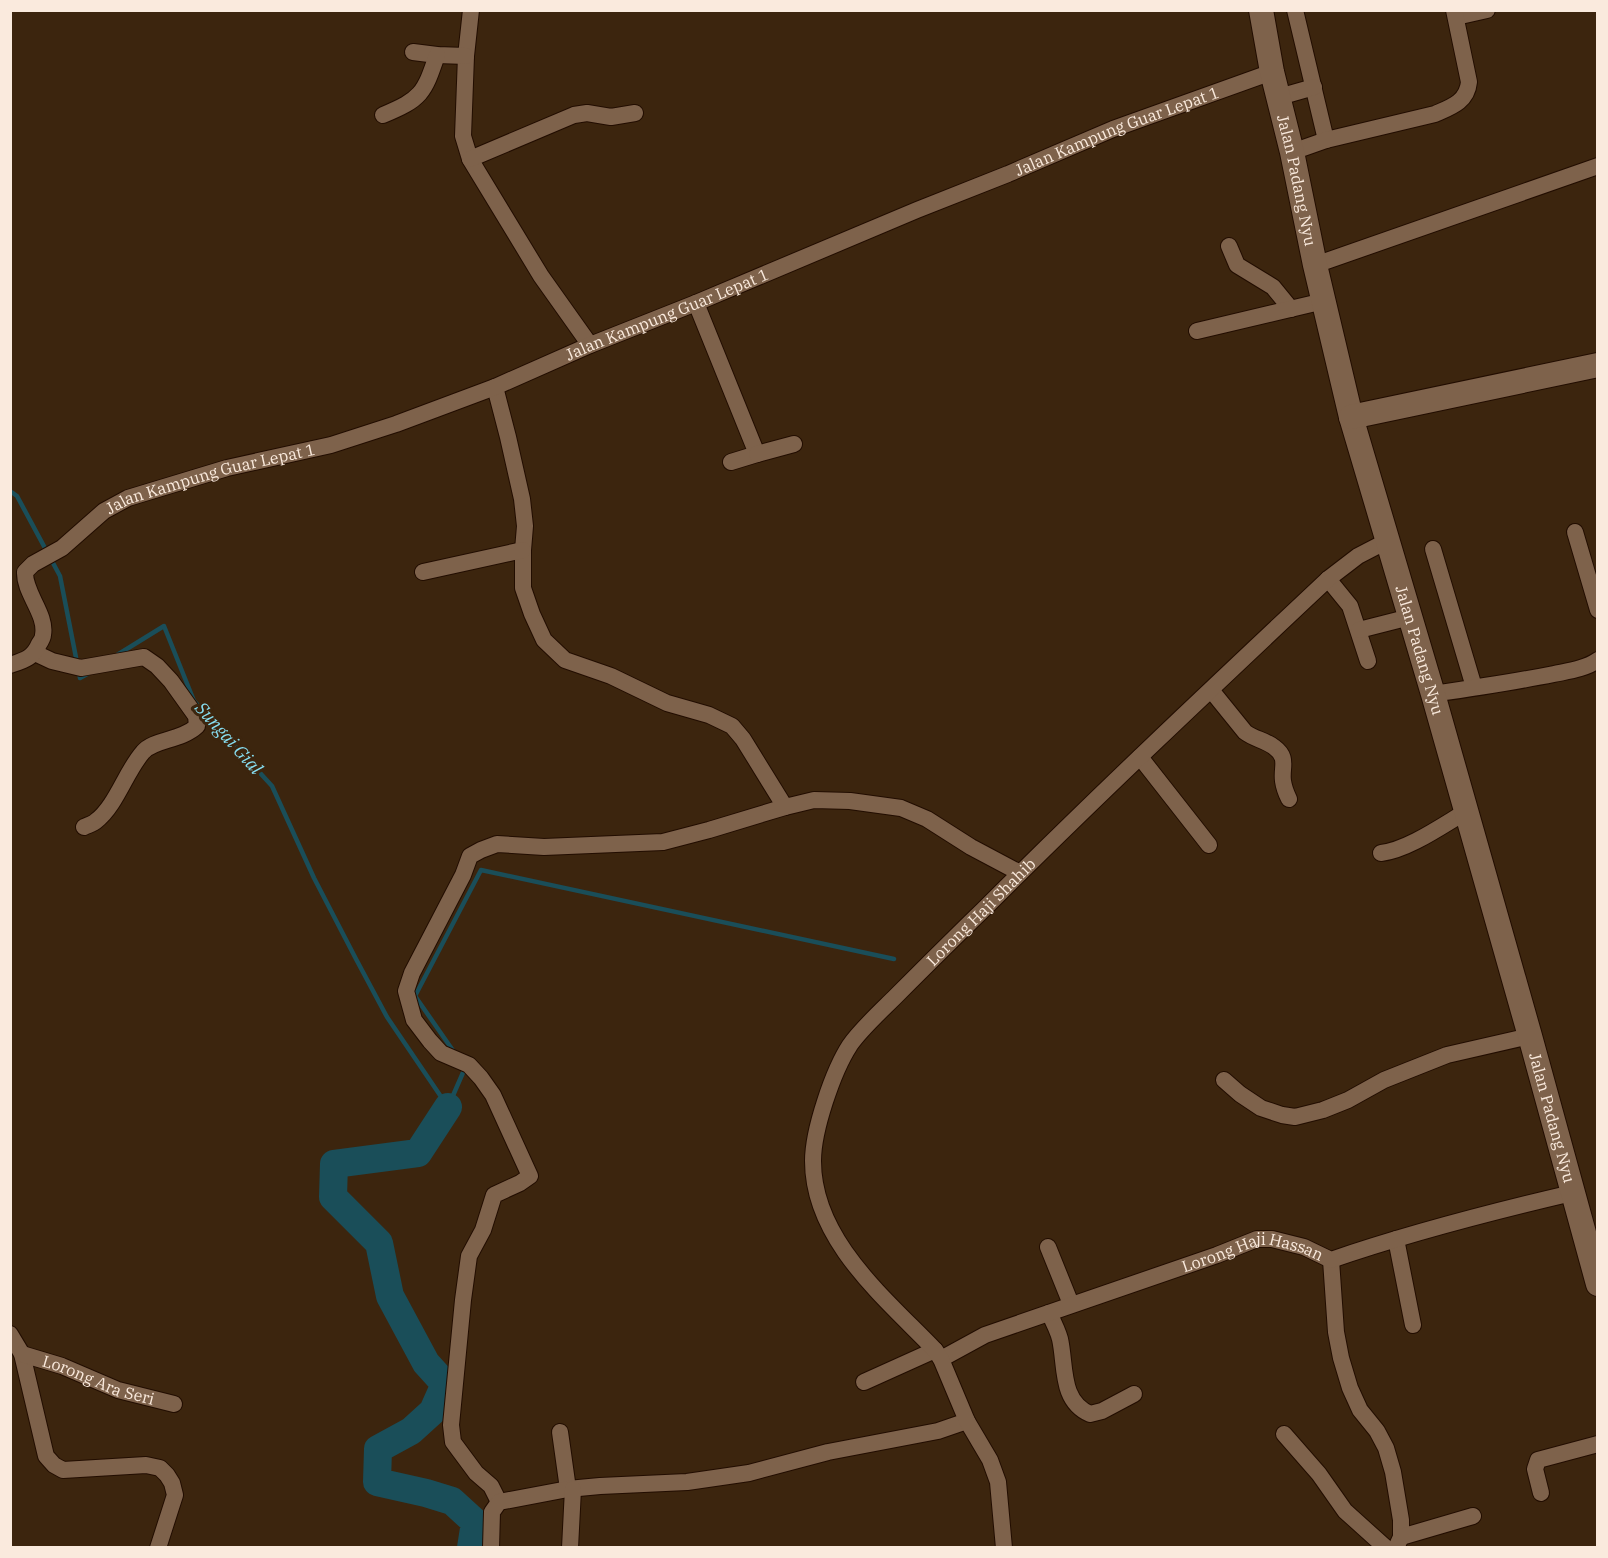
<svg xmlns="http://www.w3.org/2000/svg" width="1608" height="1558" viewBox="0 0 1608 1558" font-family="'IBM Plex Serif',serif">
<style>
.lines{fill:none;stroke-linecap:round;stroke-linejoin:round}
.stream{stroke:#1a4e59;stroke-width:4.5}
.river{stroke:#1a4e59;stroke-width:28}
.street-casing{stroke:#220d00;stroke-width:18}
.secondary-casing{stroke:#220d00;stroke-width:26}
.street{stroke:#7e624b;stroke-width:16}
.secondary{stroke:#7e624b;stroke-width:24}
.labels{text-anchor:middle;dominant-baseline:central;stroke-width:6;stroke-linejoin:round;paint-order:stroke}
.street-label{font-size:16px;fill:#faeadd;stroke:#3c250e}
.water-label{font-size:18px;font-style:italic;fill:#87ddf0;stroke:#3c250e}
</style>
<rect width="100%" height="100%" fill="#3c250e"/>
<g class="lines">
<!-- stream -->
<path class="stream" d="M10,491L17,496L60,576L80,678L89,673
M117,655L164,626L194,701L272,786L314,878L356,959L387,1017L448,1107
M454,1052L415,996L481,870L894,959
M448,1107L465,1068"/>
<!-- river -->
<path class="river" d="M448,1107L418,1153L334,1164L333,1197L379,1243L390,1296L426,1363L445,1384L433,1411L411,1431L378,1449L377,1482L426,1493L452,1501L475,1522L471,1548"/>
<!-- street casing -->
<g class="street-casing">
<g id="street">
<path d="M471,10L466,56L463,136L470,159L541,276L590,345"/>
<path d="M1295,10L1326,140"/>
<path d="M1456,17L1487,10"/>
<path d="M413,52L437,55L466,56"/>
<path d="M1279,97L1314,87"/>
<path d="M383,115C421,99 424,94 437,55"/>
<path d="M1292,152L1326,140L1435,114C1451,107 1467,102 1469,82L1454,10"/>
<path d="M470,159L574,115L587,113L611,117L635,113"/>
<path d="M1229,246L1237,265L1273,287L1291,309"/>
<path d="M1315,265L1598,166"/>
<path d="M696,303L757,454L731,462"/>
<path d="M1197,331L1324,301"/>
<path d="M495,387L508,437L522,499L525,526L523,550V588L532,614L544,640L565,660L611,676L667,703L709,715L732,726L743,739L785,807"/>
<path d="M757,454L794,444"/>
<path d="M1575,532L1598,610"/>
<path d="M1433,549L1474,687"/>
<path d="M423,572L523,550"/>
<path d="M1328,579L1350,606L1368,661"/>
<path d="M1359,630L1410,617"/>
<path d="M35,653L52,661L81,668L144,657L157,666L171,681L196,716L197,726C181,741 154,739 143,752C126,771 116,806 96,821C93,824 88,825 84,827"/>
<path id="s1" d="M10,665C25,660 33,658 39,644C41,641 43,638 43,635C47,614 24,593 25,572L33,564L62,548L104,511L128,498L227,468L331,445L396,424L495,387L590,345L696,303L917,210L1008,174L1113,129L1272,72"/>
<path d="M1211,690L1245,732C1254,739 1265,740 1274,747C1289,758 1281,767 1283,781C1284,788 1286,793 1289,799"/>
<path d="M1433,694C1474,688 1514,682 1554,674C1568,671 1585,669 1598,660"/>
<path d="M1140,757L1209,845"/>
<path d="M1381,853C1408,850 1443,825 1467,811"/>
<path d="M1224,1080L1240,1094L1261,1108L1282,1115L1295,1117L1323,1110L1348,1100L1384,1080L1447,1055L1530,1036"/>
<path d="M1396,1239L1413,1325"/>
<path d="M1048,1247L1071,1304"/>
<path d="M1331,1260L1336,1332L1341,1358L1350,1388L1360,1410L1377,1431L1386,1448L1393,1472L1401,1520V1537L1396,1548"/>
<path d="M1049,1313C1053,1321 1058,1331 1060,1339C1066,1366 1060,1401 1090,1414L1102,1411L1134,1394"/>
<path d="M10,1334L22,1354L46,1456L54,1465L63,1470L146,1465L160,1468L167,1475L172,1483L175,1495L158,1548"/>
<path id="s2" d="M22,1354L62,1366L118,1390L174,1404"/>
<path id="s3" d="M941,1359L985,1335L1217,1255L1257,1239H1272L1304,1247L1331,1260C1409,1233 1491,1212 1572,1193"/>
<path d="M864,1382L935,1350"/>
<path d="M560,1432L568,1489"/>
<path d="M1284,1434L1319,1474L1345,1511L1385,1547"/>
<path d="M1541,1493L1535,1469L1538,1460L1598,1444"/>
<path d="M499,1502L491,1486L476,1473L453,1442L451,1425L463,1300L469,1256L483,1230L494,1195L520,1183L530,1176L493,1095L481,1078L469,1065L441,1053L430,1041L414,1020L406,991L412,973L463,875L470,856L481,850L497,844L544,847L663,842L709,830L785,807L814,800L850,801L901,808L927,819L971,847L1020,873"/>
<path d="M1401,1537L1473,1516"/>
<path d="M491,1548L492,1512L499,1502L568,1489L600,1486L687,1482L749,1473L828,1452L938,1431L967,1421"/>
<path d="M570,1548L573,1489"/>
<path id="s4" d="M1004,1548L998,1482L990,1460L967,1421L941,1359L935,1350C885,1298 813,1240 813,1161C813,1130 833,1071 850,1045C861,1029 882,1010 896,996C925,967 954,938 983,910C1096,797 1212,688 1328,579L1358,556L1387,541"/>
</g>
</g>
<!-- secondary casing -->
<g class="secondary-casing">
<g id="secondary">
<path id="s5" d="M1261,10L1272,72L1292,152L1315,265L1351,417L1433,694L1530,1036L1598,1284"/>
<path d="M1351,417L1598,365"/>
</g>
</g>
<!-- street -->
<use href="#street" class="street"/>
<!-- secondary -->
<use href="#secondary" class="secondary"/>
</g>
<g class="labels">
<!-- street labels -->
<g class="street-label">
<text stroke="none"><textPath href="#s1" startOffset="1298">Jalan Kampung Guar Lepat 1</textPath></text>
<text stroke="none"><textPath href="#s5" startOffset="174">Jalan Padang Nyu</textPath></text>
<text stroke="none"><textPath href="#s1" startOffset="812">Jalan Kampung Guar Lepat 1</textPath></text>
<text stroke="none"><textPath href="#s1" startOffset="326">Jalan Kampung Guar Lepat 1</textPath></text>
<text stroke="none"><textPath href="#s5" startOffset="660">Jalan Padang Nyu</textPath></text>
<text stroke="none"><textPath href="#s4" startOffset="754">Lorong Haji Shahib</textPath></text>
<text stroke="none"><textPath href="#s5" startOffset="1146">Jalan Padang Nyu</textPath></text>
<text stroke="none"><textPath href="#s3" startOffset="333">Lorong Haji Hassan</textPath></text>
<text stroke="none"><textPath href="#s2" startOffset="81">Lorong Ara Seri</textPath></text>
</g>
<!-- water labels -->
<g class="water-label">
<text transform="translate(229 738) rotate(48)">Sungai Gial</text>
</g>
</g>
<!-- border -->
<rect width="1608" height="1558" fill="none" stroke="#faeadd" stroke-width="24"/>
</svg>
